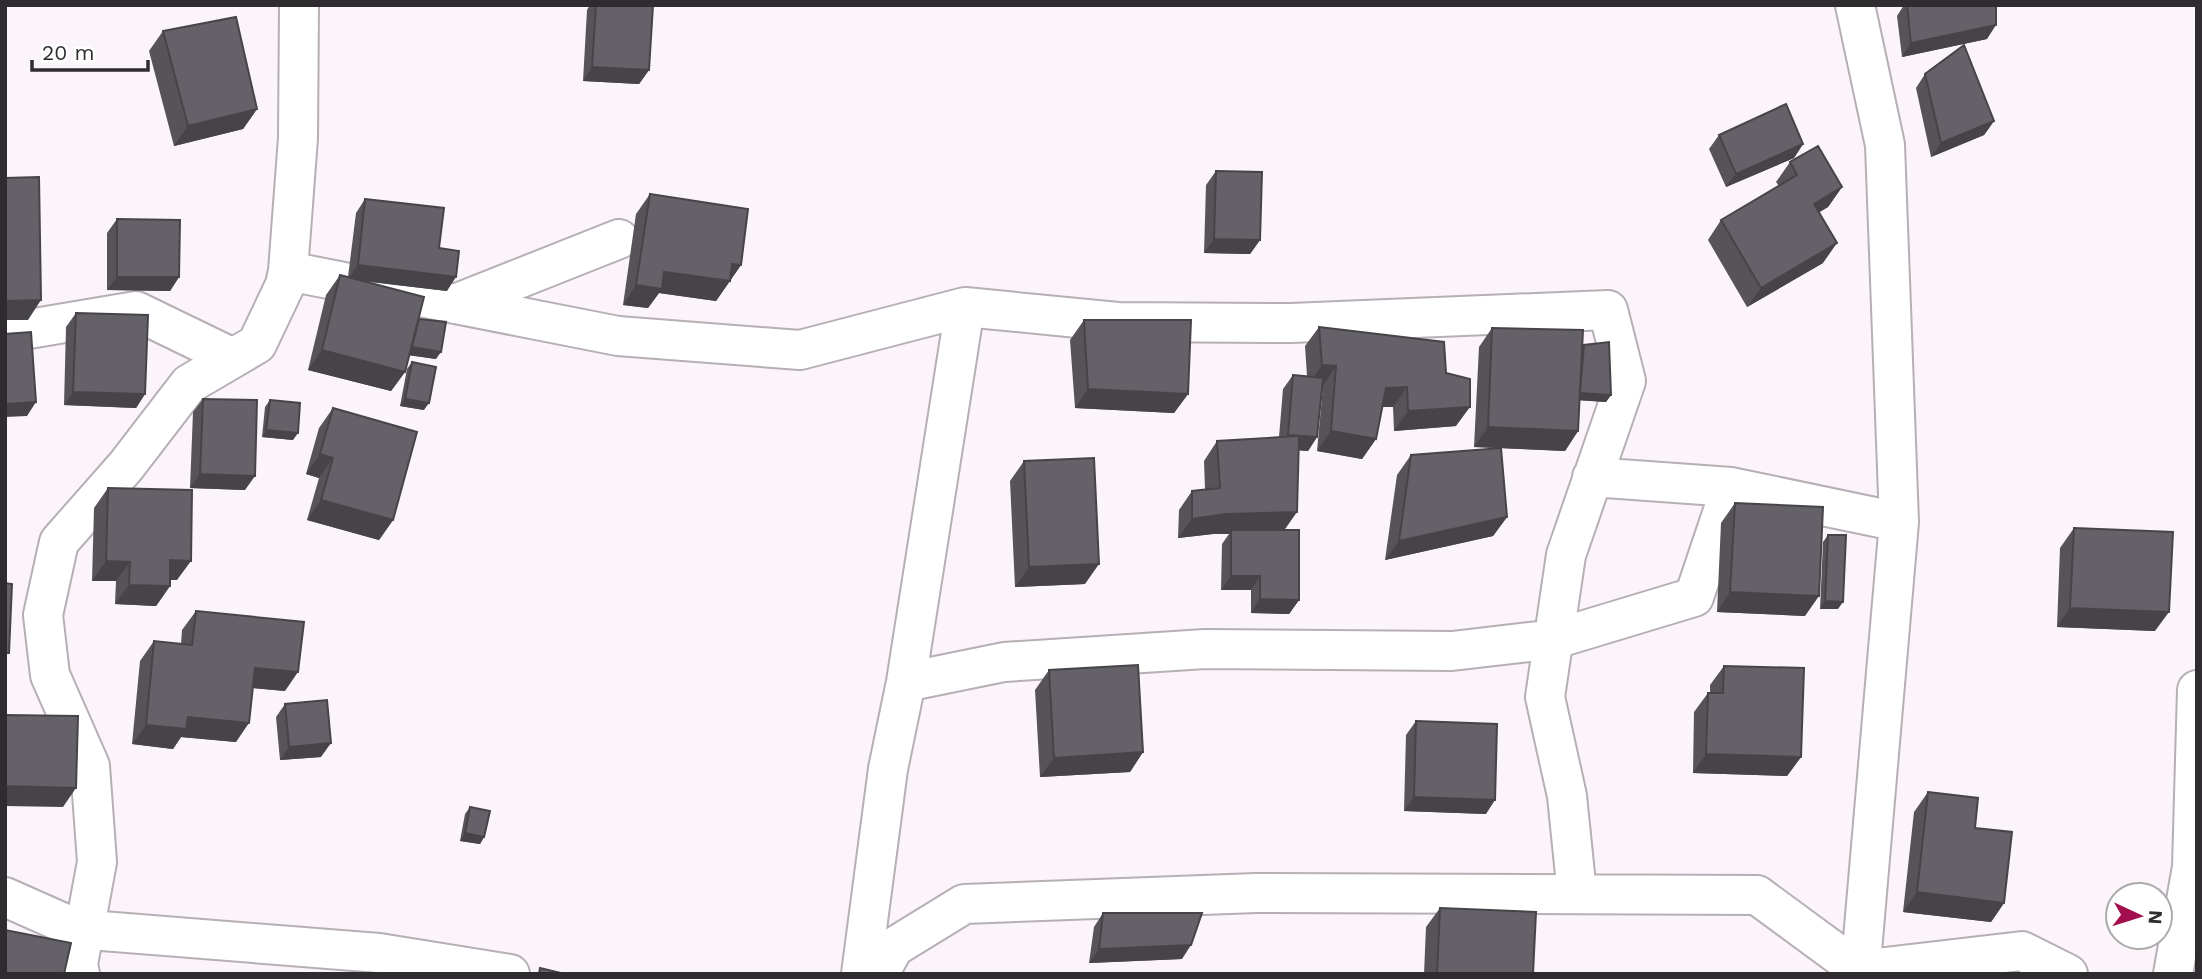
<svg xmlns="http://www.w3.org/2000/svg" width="2202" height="979" viewBox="0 0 2202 979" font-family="'Work Sans',sans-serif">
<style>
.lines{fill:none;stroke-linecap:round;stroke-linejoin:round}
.minor-casing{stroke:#b6afb6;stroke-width:42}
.minor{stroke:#fff;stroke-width:38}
.wall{fill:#575359}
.shaded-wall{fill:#474449}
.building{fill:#656168;stroke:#474449;stroke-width:2}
</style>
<rect width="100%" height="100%" fill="#fbf4fb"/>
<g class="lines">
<!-- minor casing -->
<g class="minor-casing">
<path id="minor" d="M1855,5L1885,145L1899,522L1860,974
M288,271L618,336L800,350L965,307L1118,322L1291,323L1608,310L1626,381L1566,555L1545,697L1567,796L1577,894
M455,304L619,239
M5,333L136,311L233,358
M1592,477L1731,487L1899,522
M906,682L1004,662L1205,649L1452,651L1555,639L1694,597L1731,487
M5,897L77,929L379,953L510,974
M80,974L78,964L97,862L90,766L50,675L43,615L59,542L126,466L189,384L257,344L285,285L288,271L298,138L299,5
M861,974L888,769L906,682L965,307
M879,974L894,947L964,904L1256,893L1757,895L1859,970L2022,951L2068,974
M2173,974L2192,867L2197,690"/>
</g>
<!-- minor -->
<use href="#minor" class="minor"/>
</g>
<!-- wall -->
<path class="wall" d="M590,5H653L649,70L639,84L583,81L587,10Z
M1904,5H1996L1987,39L1902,57L1897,16Z
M163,31L257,109L243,129L174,146L149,51Z
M1925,74L1994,121L1984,135L1931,157L1916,88Z
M1719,135L1803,144L1794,158L1726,187L1709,149Z
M1790,162L1842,187L1828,207L1819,212L1823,263L1747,307L1708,240L1721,220L1779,186L1776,182Z
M1216,171L1260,240L1250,254L1204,253L1206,185Z
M650,194L741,265L716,301L659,293L648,308L623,305L636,214Z
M365,199L439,248L447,291L361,281L419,319L436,359L409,355L405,372L391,391L308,370L326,295L340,275L348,277L356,213Z
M117,219L179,277L170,291L107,290V233Z
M76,313L145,394L136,408L64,405L66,327Z
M1084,320L1188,394L1174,413L1075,408L1070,340Z
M1319,327L1446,373L1456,426L1394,431L1393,407H1382L1376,439L1362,459L1317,451L1323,386L1317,437L1308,451L1298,450L1284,530L1299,600L1289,614L1251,613V590H1221L1222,544L1229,534H1213L1178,538L1179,510L1192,491L1205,489L1204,461L1217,441L1279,437L1283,389L1293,375L1307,376L1305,346Z
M1492,328L1583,348L1584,345L1611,395L1606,402L1580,400L1578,431L1565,451L1501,448L1507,517L1493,536L1385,560L1397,475L1411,455L1500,448L1474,447L1479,347Z
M412,362L424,410L400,406L407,369Z
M203,399L245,490L190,488L193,412Z
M270,400L293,440L262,437L265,407Z
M333,408L393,520L379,540L307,520L319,478L306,474L319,428Z
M1024,461L1085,584L1015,587L1010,481Z
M108,488L177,580H170V586L156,606L115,604L116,581H92L94,508Z
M1735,503L1805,616L1717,612L1721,523Z
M2074,528L2155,631L2057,627L2060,548Z
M1828,535L1838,609H1820L1823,542Z
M196,611L285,691L253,688L236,742L181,737L173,749L132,744L140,661L154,641L181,644L182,630Z
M1724,666L1801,757L1787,776L1693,773L1694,712L1708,693H1710V685Z
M1049,670L1143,752L1130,772L1040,777L1035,690Z
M285,704L321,757L280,760L276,717Z
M1416,721L1486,814L1404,811L1406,735Z
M1928,792L1975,828L2004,903L1991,922L1903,912L1914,812Z
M470,807L484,837L480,844L460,841L465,814Z
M1440,908L1533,974H1424L1426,927Z
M1103,913L1182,959L1089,963L1094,927Z"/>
<!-- shaded-wall -->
<path class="shaded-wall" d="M1996,25L1987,39L1902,57L1911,43Z
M592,67L649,70L639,84L583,81Z
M257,109L243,129L174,146L188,126Z
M1994,121L1984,135L1931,157L1941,143Z
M1803,144L1794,158L1726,187L1736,174Z
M1842,187L1828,207L1800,224L1814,204Z
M1214,239L1260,240L1250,254L1204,253Z
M1837,243L1823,263L1747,307L1761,288Z
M732,264L741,265L716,301L659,293L648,308L623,305L636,285L664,272Z
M358,265L456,277L447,291L348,279Z
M117,277H179L170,291L107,290Z
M41,300L28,320H5V301Z
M412,347L441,352L436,359L407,355Z
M322,350L405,372L391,391L308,370Z
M1322,365L1336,366L1323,386L1308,385Z
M1407,387L1393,407H1372L1386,388Z
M1088,389L1188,394L1174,413L1075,408Z
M73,392L145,394L136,408L64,405Z
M1579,393L1611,395L1606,402L1574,400Z
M405,399L429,403L424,410L400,406Z
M36,402L27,416L5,417V404Z
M1470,407L1456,426L1394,431L1408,411Z
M1488,427L1578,431L1565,451L1474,447Z
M266,430L298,433L293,440L262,437Z
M1331,431L1376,439L1362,459L1317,451Z
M1288,435L1317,437L1308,451L1278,449Z
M320,454L333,458L319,478L306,474Z
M200,474L255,476L245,490L190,488Z
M321,500L393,520L379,540L307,520Z
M1297,512L1283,532L1231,530L1229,534H1213L1178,538L1192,519L1226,514Z
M1507,517L1493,536L1385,560L1399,541Z
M170,560L191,561L177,580H156Z
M106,561L130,562L116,581H92Z
M1099,564L1085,584L1015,587L1029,567Z
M1231,576H1260L1251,590H1221Z
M129,585L170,586L156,606L115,604Z
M1730,592L1819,596L1805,616L1717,612Z
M1260,599L1299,600L1289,614L1251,613Z
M1825,601L1843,602L1838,609H1820Z
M2070,608L2169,612L2155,631L2057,627Z
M255,668L298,672L285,691L241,687Z
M188,717L249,723L236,742L181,737L173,749L132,744L146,725Z
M331,743L321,757L280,760L289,747Z
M1143,752L1130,772L1040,777L1054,758Z
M1706,754L1801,757L1787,776L1693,773Z
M5,786L76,788L63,807L5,806Z
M1414,797L1495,800L1486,814L1404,811Z
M465,833L484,837L480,844L460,841Z
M1917,892L2004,903L1991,922L1903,912Z
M1191,945L1182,959L1089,963L1099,949Z"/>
<!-- building -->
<path class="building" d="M596,5H653L649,70L592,67Z
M1907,5H1996V25L1911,43Z
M236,17L257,109L188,126L163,31Z
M1964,45L1994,121L1941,143L1925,74Z
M1786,104L1803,144L1736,174L1719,135Z
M1818,146L1842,187L1814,204L1837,243L1761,288L1721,220L1797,175L1790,162Z
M1216,171L1262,172L1260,240L1214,239Z
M39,177L41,300L5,301V178Z
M650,194L748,209L741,265L732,264L730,281L664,272L662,289L636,285Z
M365,199L444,208L439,248L459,251L456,277L358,265Z
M117,219L180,220L179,277H117Z
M340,275L424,297L405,372L322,350Z
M76,313L148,315L145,394L73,392Z
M419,319L446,322L441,352L412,347Z
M1084,320H1191L1188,394L1088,389Z
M1319,327L1444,342L1446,373L1470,379V407L1408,411L1407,387L1386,388L1376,439L1331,431L1336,366L1322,365Z
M1492,328L1583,330L1578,431L1488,427Z
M31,332L36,402L5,404V334Z
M1609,342L1611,395L1580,393L1584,345Z
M412,362L436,367L429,403L405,399Z
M1293,375L1323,378L1317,437L1288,435Z
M203,399L257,400L255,476L200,474Z
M270,400L300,403L298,433L266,430Z
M333,408L417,432L393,520L321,500L333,458L320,454Z
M1299,436L1297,512L1226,514L1192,519V491L1220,488L1217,441Z
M1501,448L1507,517L1399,541L1411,455Z
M1094,458L1099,564L1029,567L1024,461Z
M108,488L192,490L191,561L170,560V586L129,585L130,562L106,561Z
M1735,503L1823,507L1819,596L1730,592Z
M2074,528L2173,532L2169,612L2070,608Z
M1231,530H1299V600L1260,599V576H1231Z
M1828,535H1846L1843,602L1825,601Z
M5,583L12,584L9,653H5Z
M196,611L304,622L298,672L255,668L249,723L188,717L186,729L146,725L154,641L192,645Z
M1138,665L1143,752L1054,758L1049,670Z
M1724,666L1804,668L1801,757L1706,754L1708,693H1723Z
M327,700L331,743L289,747L285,704Z
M5,715L78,716L76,788L5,786Z
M1416,721L1497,724L1495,800L1414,797Z
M1928,792L1978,798L1975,828L2012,832L2004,903L1917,892Z
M470,807L490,811L484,837L465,833Z
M1440,908L1536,912L1533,974H1437Z
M1103,913H1202L1191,945L1099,949Z
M5,930L71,943L64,974H5Z
M540,968L565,974H539Z"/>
<!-- border -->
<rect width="2202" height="979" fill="none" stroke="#2e2c2e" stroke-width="14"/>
<!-- north arrow -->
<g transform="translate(2139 916) rotate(94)"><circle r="33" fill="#ffffff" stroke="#ababab" stroke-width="2"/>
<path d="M0-5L12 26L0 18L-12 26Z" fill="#a30e4f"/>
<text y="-10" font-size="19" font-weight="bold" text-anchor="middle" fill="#2e2c2e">N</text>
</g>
<!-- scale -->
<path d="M32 60v10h116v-10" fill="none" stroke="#2e2c2e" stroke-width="3.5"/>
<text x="42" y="60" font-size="21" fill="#2e2c2e" stroke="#ffffff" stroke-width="5" paint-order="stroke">20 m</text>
</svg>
